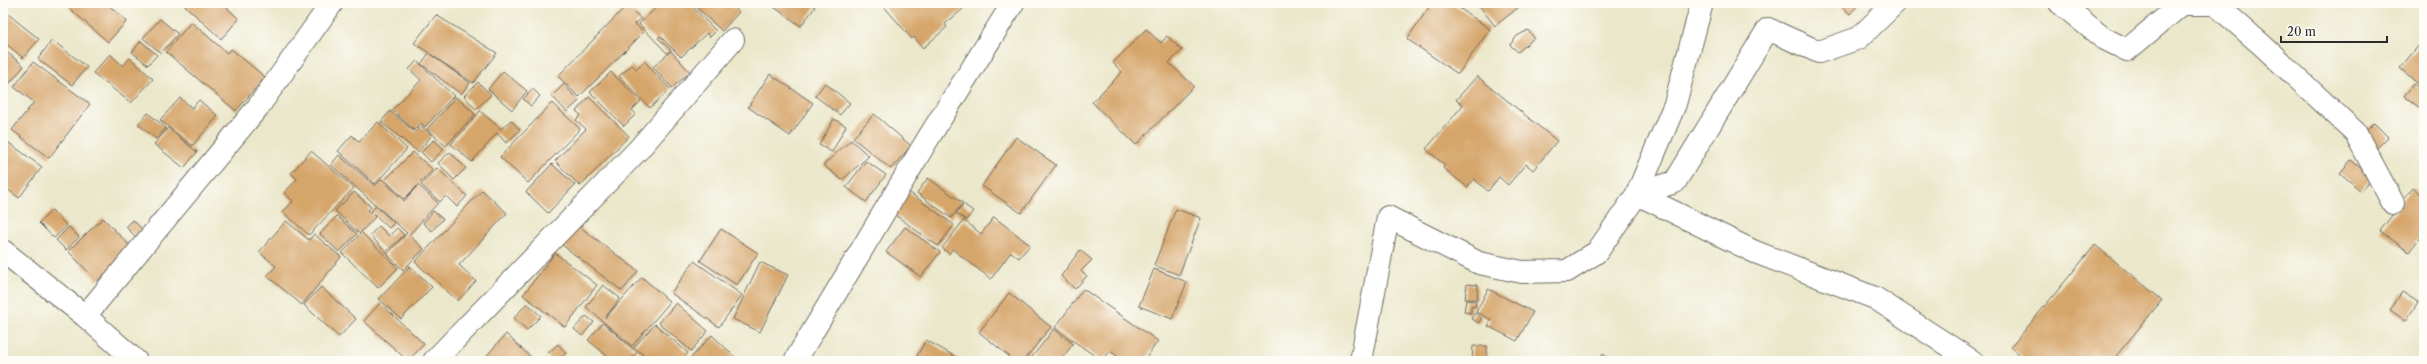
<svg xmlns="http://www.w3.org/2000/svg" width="2427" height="364" viewBox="0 0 2427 364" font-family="'Libre Caslon Text',serif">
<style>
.building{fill:#d6a56a}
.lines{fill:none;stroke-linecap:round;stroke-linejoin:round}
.minor-casing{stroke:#6e6d63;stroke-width:24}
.minor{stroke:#fff;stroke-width:22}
</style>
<rect width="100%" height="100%" fill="#fdfcf7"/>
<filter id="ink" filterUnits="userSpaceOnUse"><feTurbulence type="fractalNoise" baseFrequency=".025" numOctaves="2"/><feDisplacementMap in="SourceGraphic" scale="8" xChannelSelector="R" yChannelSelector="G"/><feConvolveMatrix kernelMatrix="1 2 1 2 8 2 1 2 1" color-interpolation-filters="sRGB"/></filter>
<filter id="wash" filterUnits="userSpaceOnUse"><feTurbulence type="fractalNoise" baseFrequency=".012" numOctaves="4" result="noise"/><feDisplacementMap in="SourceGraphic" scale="16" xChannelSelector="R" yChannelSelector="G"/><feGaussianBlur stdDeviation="0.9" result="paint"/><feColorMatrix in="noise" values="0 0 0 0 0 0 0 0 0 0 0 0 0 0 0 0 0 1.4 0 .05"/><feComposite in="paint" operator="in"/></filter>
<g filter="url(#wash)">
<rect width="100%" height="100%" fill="#ebe7ca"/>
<g id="blocks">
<!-- building -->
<path class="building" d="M74,3H106L127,21L108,42L69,8Z
M182,3H222L239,19L221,39Z
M661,3H689L716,31L710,37L707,33L681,57L660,36L658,38L671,50L667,53L639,24Z
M692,3H729L739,12L722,31Z
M768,3H809L815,7L801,26Z
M881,3H962L964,8L945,24L947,27L923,48L914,37L912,39Z
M1432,3H1452L1490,29L1458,74L1407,39Z
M1479,3H1524L1495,26L1478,4Z
M1838,3H1860L1850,14Z
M627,5L641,19L635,24L644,32L579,97L558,76Z
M3,10L39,39L23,58L3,41Z
M436,15L497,53L473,83L430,54L470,83L461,94L421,64L429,53L414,43Z
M160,19L178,34L161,53L143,38Z
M191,22L227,53L231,49L265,77L236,111L166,52Z
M1146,29L1161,43L1167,36L1182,50L1169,63L1194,86L1136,145L1092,102L1122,72L1113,63Z
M1528,30L1534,38L1518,52L1510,45L1517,36Z
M2424,39V89L2400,68Z
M52,40L87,67L72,85L38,59Z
M141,41L157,55L148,65L132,52Z
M3,49L24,66L3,91Z
M671,51L690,72L672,88L653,67Z
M110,54L123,66L130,58L153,79L131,103L93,73Z
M417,61L454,96L425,127L421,123L414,130L392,110L421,80L409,69Z
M644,61L670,89L650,108L619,76L632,65L636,69Z
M33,62L90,104L49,158L12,130L34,102L14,87Z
M503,71L527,91L512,110L488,89Z
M611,72L641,101L632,110L636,114L624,126L590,92Z
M770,74L813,103L790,136L748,107Z
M1477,76L1557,141L1533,170L1526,164L1508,185L1499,177L1488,191L1474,179L1467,187L1443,168L1445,165L1426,149L1463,105L1456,100Z
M478,82L491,95L476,109L464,96Z
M825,83L850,103L840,115L815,96Z
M564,84L579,101L567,112L552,96Z
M2414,84L2424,92V103L2420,108L2404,96Z
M533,89L540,96L531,106L523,99Z
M456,97L475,114L446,146L427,129Z
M589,97L629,136L580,186L555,161L586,129L576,120L581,115L576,111Z
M180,98L192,108L199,100L218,116L192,146L160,120Z
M552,103L580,129L528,183L500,157Z
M390,111L415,132L421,126L432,135L418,152L381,122Z
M480,111L501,129L511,120L520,130L506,143L497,133L472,162L451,144Z
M148,113L166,128L156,139L138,124Z
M874,114L911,146L891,169L853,138Z
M834,119L846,126L832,152L819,145Z
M378,122L407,149L375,184L338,151L352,135L359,142Z
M2374,123L2388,137L2377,148L2363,134Z
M168,128L197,152L184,168L154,144Z
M1016,137L1056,165L1021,213L982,186Z
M5,140L42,167L19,198L3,186V143Z
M434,140L444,149L431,162L421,152Z
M851,140L869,156L842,180L823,165Z
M311,151L354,188L309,235L283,212L293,201L284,193L297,179L291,173Z
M413,152L433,170L404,199L385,180Z
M450,152L466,168L454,180L438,163Z
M339,155L375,186L382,179L404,201L418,185L438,203L409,235L424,249L403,270L387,254L407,233L331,165Z
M2351,160L2372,178L2361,191L2340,173Z
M866,161L886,175L866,202L846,187Z
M552,164L575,185L548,213L526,192Z
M437,168L467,196L457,207L446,196L440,202L421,185Z
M928,178L963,203L951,218L917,193Z
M2413,188L2424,197V232L2409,252L2380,231Z
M482,190L507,213L459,265L476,281L458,301L415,262Z
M906,190L954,225L938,246L891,212Z
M354,192L371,207L368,210L375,217L361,232L398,268L378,288L342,253L360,234L335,211Z
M963,204L973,211L966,220L956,213Z
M376,206L394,223L389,228L371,211Z
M1176,209L1201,218L1179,275L1154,265Z
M52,210L67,226L54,238L39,223Z
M433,211L443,219L432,231L423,223Z
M337,216L357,234L339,252L320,234Z
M994,217L1030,245L1019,258L1011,252L991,279L952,249L949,254L942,248L964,220L981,234Z
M103,218L132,248L97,281L68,251Z
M133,220L147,234L140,241L126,227Z
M286,221L309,240L314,234L341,257L302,305L267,276L276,266L259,252Z
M576,224L638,271L622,291L561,244Z
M379,226L389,236L397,228L404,235L386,252L370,235Z
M69,227L79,237L66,250L56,240Z
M905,227L940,252L921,277L886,252Z
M721,229L758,253L737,285L700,261Z
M2095,245L2162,300L2112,361H2027L2011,347Z
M1080,250L1092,260L1081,271L1087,276L1075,289L1061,276Z
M555,253L597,285L565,327L523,295Z
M694,261L742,295L719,327L671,293Z
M760,262L788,275L760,332L733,319Z
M410,266L432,287L401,319L379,299Z
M1154,269L1187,282L1172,319L1139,306Z
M642,277L670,302L632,346L586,307L603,285L620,298L605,318Z
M1467,284L1478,285L1477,299H1465Z
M321,287L356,319L339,337L304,305Z
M1083,289L1158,341L1144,361H1124L1110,351L1102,361L1055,328Z
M1488,289L1533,312L1517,341L1488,326L1491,320L1476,312Z
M2402,292L2418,302L2406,321L2390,310Z
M1009,293L1051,327L1023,361H1015L979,332Z
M1466,300L1476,301L1475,307L1471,306V313L1464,312Z
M380,303L424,344L408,361L364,321Z
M527,303L541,316L527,330L514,318Z
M676,303L708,331L691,351L659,323Z
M1475,313L1482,318L1478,323L1471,318Z
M586,316L594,322L582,336L574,329Z
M603,323L637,352L629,361H613L588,340Z
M655,324L688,353L681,361H650L634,347Z
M1054,329L1073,344L1060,361H1029Z
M506,334L535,361H482Z
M712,335L734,356L730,361H688Z
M926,340L963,361H914Z
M558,344L566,353L557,361H552L546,355Z
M1473,346H1487V361H1472Z
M1603,354L1613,361H1599Z"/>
</g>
</g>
<g filter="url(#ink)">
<use href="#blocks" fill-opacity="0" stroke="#6e6d63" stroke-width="1"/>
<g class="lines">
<!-- minor casing -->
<g class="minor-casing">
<path id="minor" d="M2060,3L2103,38L2127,50L2182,4H2214
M2214,3L2263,46L2355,132L2393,203
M1637,194L1755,252L1875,298L1972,361
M1637,194L1675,182L1768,29L1819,52L1859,38L1895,3
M3,251L85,316L136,361
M85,316L258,107L332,3
M434,361L639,149L733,40
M795,361L929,137L1013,3
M1361,361L1388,217L1479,263L1522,272L1567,271L1597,252L1637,194L1675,104L1702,3"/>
</g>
<!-- minor -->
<use href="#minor" class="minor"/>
</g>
</g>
<!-- margin -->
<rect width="2427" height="364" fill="none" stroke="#fdfcf7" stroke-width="16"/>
<!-- scale -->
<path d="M2281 36v6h106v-6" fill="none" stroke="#2b2b2b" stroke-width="2"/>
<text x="2287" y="36" font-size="12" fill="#2b2b2b" stroke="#fdfcf7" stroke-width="3" paint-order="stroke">20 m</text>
</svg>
